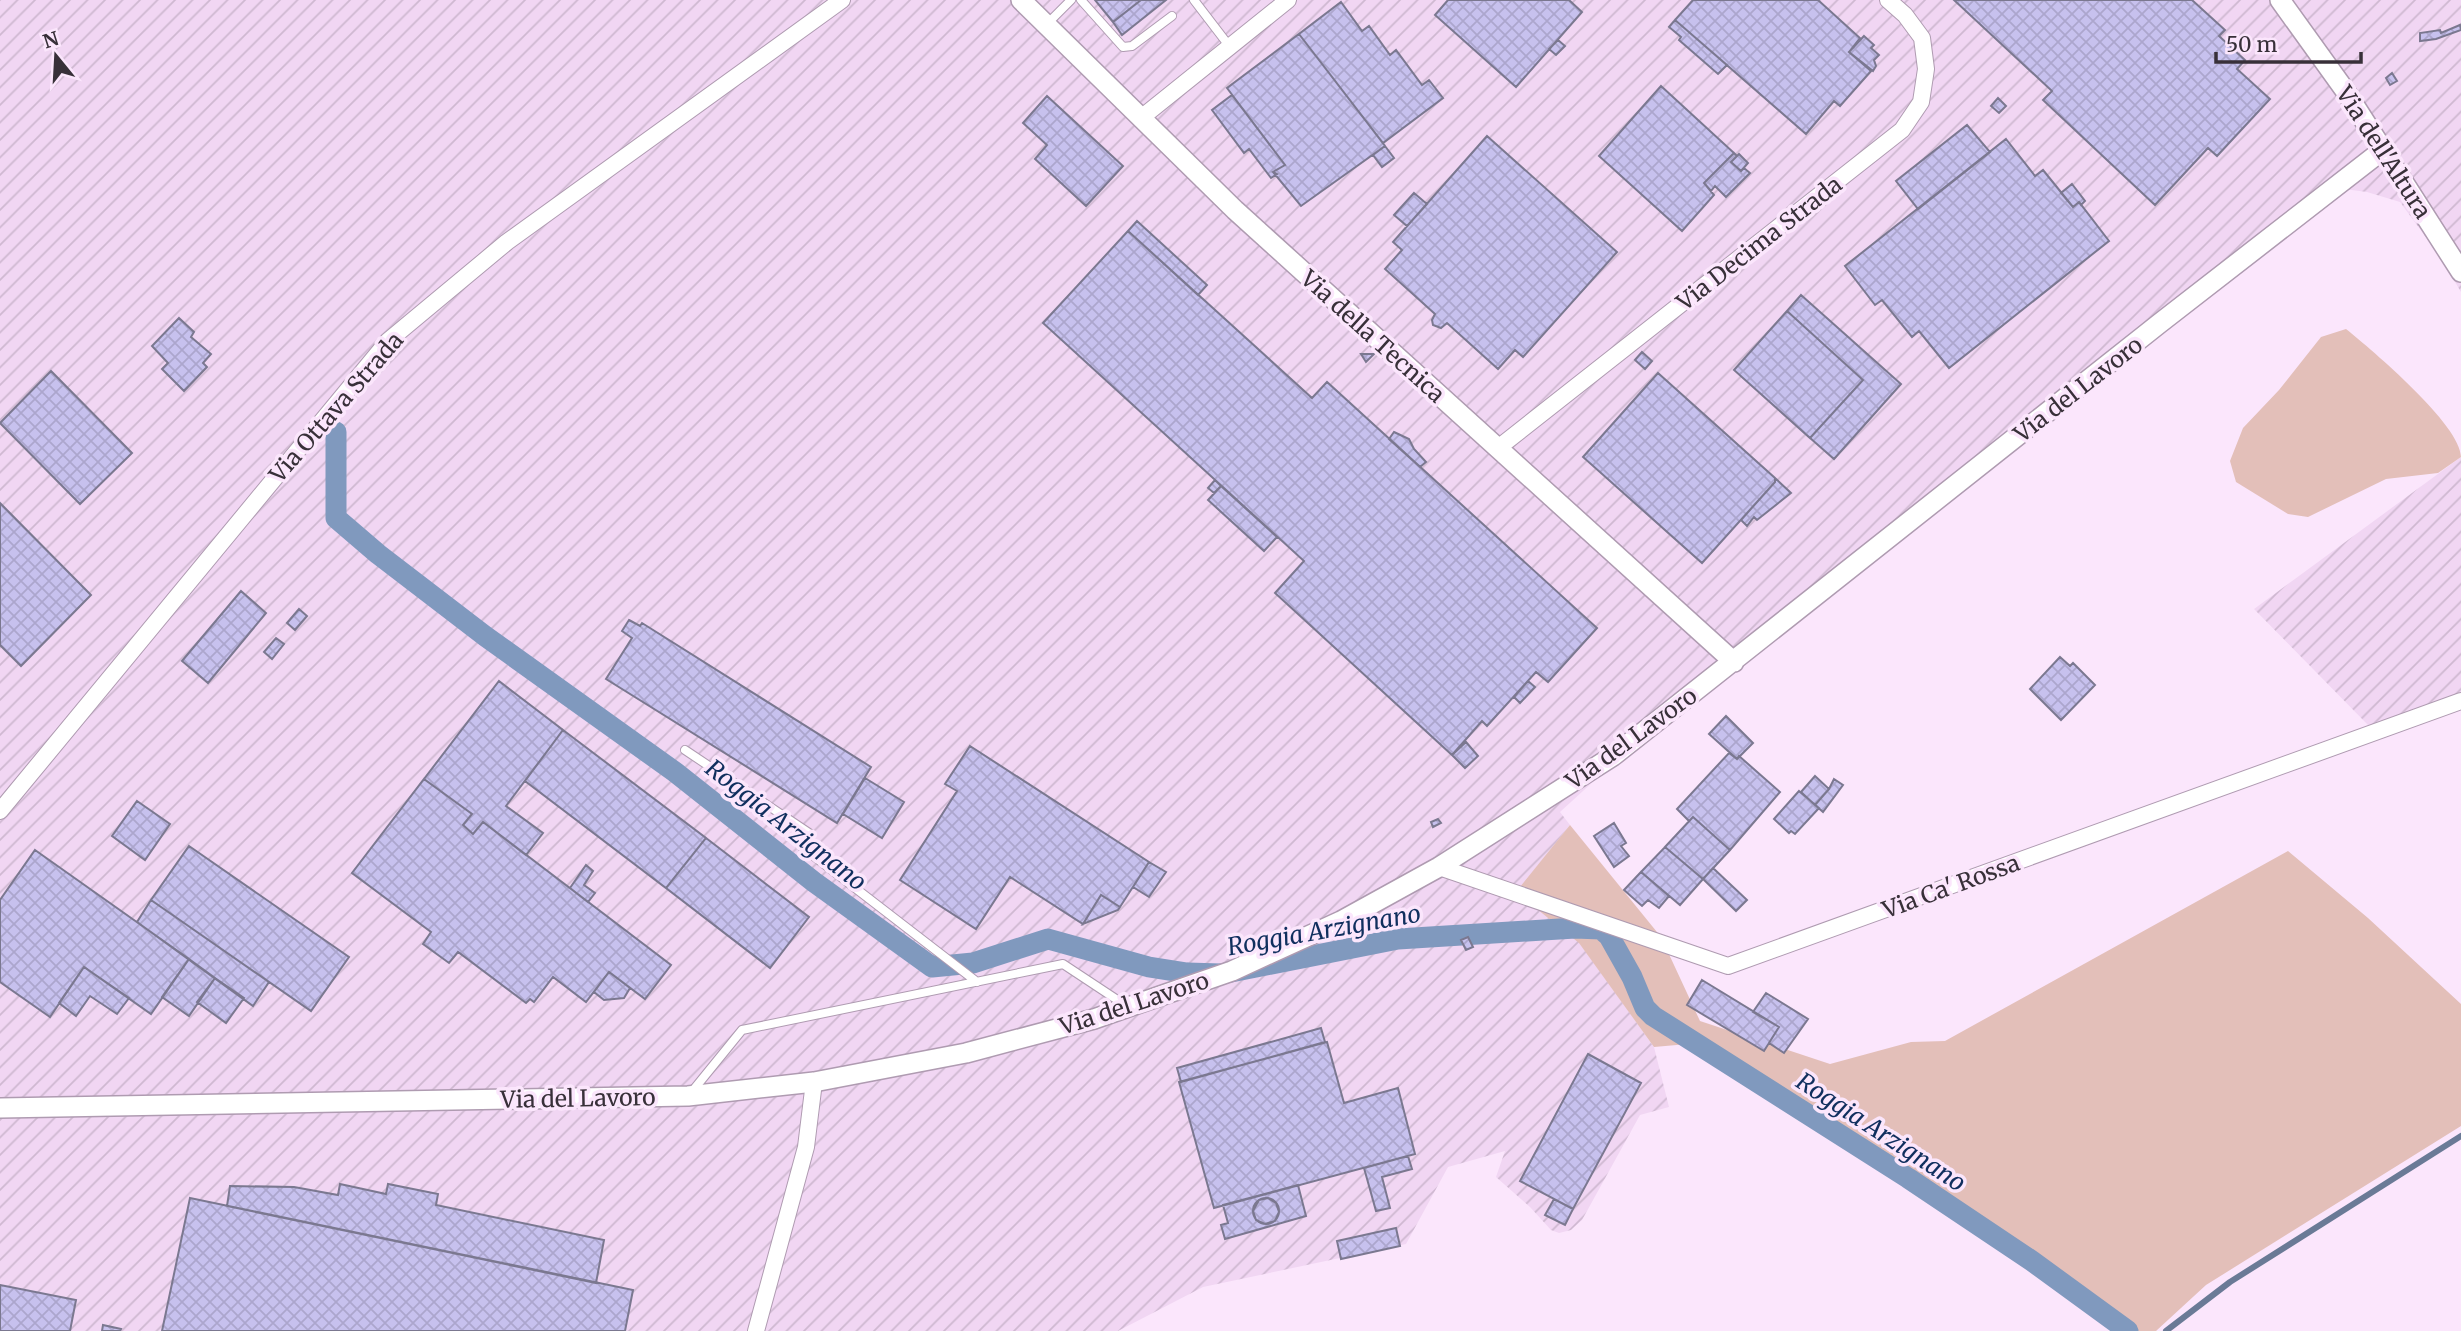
<svg xmlns="http://www.w3.org/2000/svg" width="2461" height="1331" viewBox="0 0 2461 1331" font-family="Merriweather,serif">
<style>
.industrial{fill:url(#industrial-furrows)}
.green{fill:#e3bfb9}
.lines{fill:none;stroke-linecap:round;stroke-linejoin:round}
.stream{stroke:#6a7a96;stroke-width:6}
.canal{stroke:#8099be;stroke-width:21}
.building{fill:url(#building-cross-hatch);stroke:#7b7890;stroke-width:2;fill-rule:evenodd}
.service-casing{stroke:#af9bb1;stroke-width:10}
.minor-casing{stroke:#af9bb1;stroke-width:18}
.tertiary-casing{stroke:#af9bb1;stroke-width:22}
.service{stroke:#fff;stroke-width:8}
.minor{stroke:#fff;stroke-width:16}
.tertiary{stroke:#fff;stroke-width:19}
.labels{text-anchor:middle;dominant-baseline:central;stroke-width:7;stroke-linejoin:round;paint-order:stroke}
.street-label{font-size:23px;fill:#383039;stroke:#fbe6fc}
.water-label{font-size:24px;font-style:italic;fill:#102f5e;stroke:#fbe6fc}
</style>
<defs>
<pattern id="industrial-furrows" width="10" height="10" patternUnits="userSpaceOnUse" patternTransform="scale(1.75)"><rect width="10" height="10" fill="#f1d6f3"/><path d="M-1 1l2-2M0 10L10 0M9 11l2-2" fill="none" stroke="#cfb8d1"/></pattern>
<pattern id="building-cross-hatch" width="8" height="8" patternUnits="userSpaceOnUse" patternTransform="scale(1.75)"><rect width="8" height="8" fill="#c7c1ee"/><path d="M0 0l8 8M0 8l8-8" fill="none" stroke="#aca6cd"/></pattern>
</defs>
<rect width="100%" height="100%" fill="#fbe6fc"/>
<!-- industrial -->
<path class="industrial" d="M0,0H2461V292L2439,255L2400,202L2367,192L2344,189L1641,738L1560,812L1570,825L1517,892L1579,942L1654,1047L1669,1107L1640,1115L1582,1220L1571,1230L1559,1233L1551,1230L1530,1207L1496,1177L1505,1151L1448,1167L1406,1244L1203,1287L1118,1331H0Z
M2461,457V702L2369,726L2254,609Z"/>
<!-- green -->
<path class="green" d="M2346,329C2372,350 2461,425 2461,457L2438,473L2386,479L2308,517L2288,514L2236,482L2230,461L2243,428L2279,390L2321,337Z
M1570,825L1661,937L1700,1021L1830,1064L1911,1042L1945,1041L2288,851L2368,918L2461,1004V1126L2206,1285L2156,1331H2115L2003,1243L1688,1044L1654,1047L1579,943L1516,892Z"/>
<g class="lines">
<!-- stream -->
<path class="stream" d="M2166,1331L2230,1282L2461,1136"/>
<!-- canal -->
<path class="canal" d="M336,432V518L378,554L485,636L675,772L814,882L932,967L973,963L1048,939L1149,967L1187,973L1221,974L1398,939L1575,928L1601,929L1609,936L1632,977L1645,1008L1653,1016L1908,1178L2032,1261L2128,1331"/>
</g>
<!-- building -->
<path class="building" d="M1095,0H1141L1113,22Z
M1141,0H1166L1122,35L1113,22Z
M1448,0H1569L1582,12L1516,87L1435,15Z
M1693,0H1818L1860,38L1849,52L1871,71L1840,106L1834,101L1806,134L1675,20Z
M1954,0H2192L2225,30L2219,36L2245,60L2237,69L2270,99L2217,156L2208,148L2155,205L2043,100L2052,91Z
M1341,2L1362,31L1369,26L1390,55L1396,50L1422,85L1429,80L1443,98L1383,143L1299,34Z
M1675,20L1727,65L1718,74L1679,40L1681,37L1669,27Z
M2460,25L2461,30L2436,39L2420,41V33L2440,30L2441,33Z
M1299,34L1385,146L1301,206L1273,172L1285,165L1227,88Z
M1864,36L1874,45L1871,48L1879,55L1874,60L1876,66L1873,71L1849,52Z
M1558,40L1565,46L1556,55L1549,49Z
M2392,73L2397,81L2390,85L2386,78Z
M1661,86L1734,153L1704,183L1714,195L1682,231L1599,156Z
M1232,95L1285,165L1273,172L1277,174L1271,178L1249,149L1244,153L1212,110Z
M1047,96L1123,166L1086,206L1035,159L1047,145L1023,123Z
M1998,98L2006,106L1999,113L1991,106Z
M1967,125L1990,152L1918,209L1896,181Z
M1487,136L1617,252L1523,357L1515,350L1498,369L1447,323L1441,328L1433,325L1432,320L1435,314L1385,269L1402,250L1393,242Z
M2006,139L2035,176L2043,170L2073,207L2079,202L2109,241L1949,368L1919,331L1912,337L1882,300L1875,305L1845,266Z
M1385,146L1394,158L1382,167L1373,155Z
M1734,153L1737,156L1731,162L1741,171L1744,168L1750,173L1726,197L1715,186L1711,191L1704,183Z
M1739,154L1748,163L1741,171L1731,162Z
M2072,184L2085,201L2081,205L2079,202L2073,207L2061,193Z
M1414,193L1427,204L1407,226L1394,215Z
M1137,221L1207,285L1198,295L1128,231Z
M1128,231L1312,398L1327,382L1597,628L1548,682L1536,672L1487,726L1482,721L1452,755L1275,593L1304,561L1043,323Z
M1801,295L1901,384L1834,459L1810,438L1863,380L1787,311Z
M1787,311L1863,380L1810,438L1734,370Z
M179,318L194,332L191,337L211,354L203,363L207,367L184,391L162,369L168,363L152,346Z
M1642,352L1652,361L1645,369L1635,360Z
M1361,354H1374L1366,362Z
M51,371L132,453L80,504L0,423Z
M1658,373L1775,478V482L1702,563L1583,457Z
M1394,432L1409,439L1414,449L1426,462L1420,467L1389,439Z
M1775,478L1791,493L1757,520L1754,517L1747,526L1741,520L1775,482Z
M1215,480L1221,486L1214,493L1208,488Z
M1221,486L1277,537L1264,551L1208,500Z
M0,503L91,595L21,666L0,645Z
M241,591L266,613L208,683L182,661Z
M299,609L307,616L295,630L287,623Z
M629,620L640,626L642,623L871,767L837,823L606,679L632,638L622,631Z
M276,638L284,644L272,659L264,652Z
M2060,657L2070,666L2073,663L2095,685L2061,720L2030,689Z
M499,681L563,730L506,806L543,833L526,855L483,822L473,834L463,825L472,814L424,779Z
M1528,681L1535,687L1520,703L1514,697Z
M1726,716L1753,743L1737,759L1709,734Z
M563,730L706,838L666,888L525,781Z
M1466,742L1478,756L1465,768L1452,755Z
M970,746L1149,862L1120,907L1101,895L1083,924L1010,877L976,929L900,880L957,791L945,784Z
M1729,753L1737,759L1739,756L1780,792L1730,850L1693,817L1689,821L1677,809Z
M1815,776L1829,789L1815,805L1801,792Z
M865,778L904,802L882,838L843,814Z
M424,779L472,814L463,825L473,834L483,822L671,965L645,999L609,972L586,1002L553,977L534,1002L530,999L526,1003L458,952L449,963L423,944L431,932L352,873Z
M1834,779L1843,785L1823,812L1815,805L1829,789Z
M1799,791L1819,808L1795,834L1791,831L1789,833L1774,819Z
M137,801L170,824L145,860L112,836Z
M1693,817L1730,850L1703,879L1665,847Z
M1438,819L1441,823L1433,827L1431,822Z
M1614,823L1626,843L1621,846L1629,856L1614,867L1594,836Z
M706,838L809,917L770,968L666,888Z
M189,846L349,957L311,1011L151,900Z
M1665,847L1703,879L1680,905L1641,872Z
M35,850L189,959L151,1014L84,967L50,1017L0,982V900Z
M1149,862L1166,872L1149,897L1133,887Z
M586,865L593,871L584,885L595,893L588,902L570,888Z
M1713,868L1747,900L1736,911L1703,879Z
M1641,872L1669,896L1659,908L1648,900L1642,906L1624,890Z
M1101,895L1120,907L1118,910L1083,924Z
M151,900L269,982L253,1006L137,922Z
M1468,937L1473,947L1466,950L1461,940Z
M189,959L215,978L189,1016L162,997Z
M84,967L129,998L117,1014L90,996L76,1016L59,1003Z
M609,972L630,988L624,998L604,1000L594,992Z
M215,978L244,998L226,1023L197,1002Z
M1702,980L1779,1027L1764,1051L1687,1005Z
M1766,993L1808,1019L1784,1053L1769,1043L1779,1027L1753,1012Z
M1321,1028L1325,1042L1181,1082L1177,1068Z
M1327,1042L1344,1103L1398,1088L1415,1154L1214,1208L1179,1082Z
M1588,1054L1641,1083L1573,1209L1520,1181Z
M1408,1156L1412,1169L1382,1177L1390,1208L1376,1211L1364,1168Z
M340,1184L386,1194L388,1184L438,1194L436,1205L604,1240L596,1283L227,1206L230,1186L294,1187L338,1195Z
M1298,1185L1306,1216L1225,1239L1221,1225L1228,1223L1223,1205ZM1268,1198L1276,1203L1279,1212L1275,1221L1265,1224L1256,1220L1253,1211L1259,1200Z
M1253 1211a13 13 0 1 1 26 0a13 13 0 1 1-26 0Z
M190,1198L633,1290L625,1331H162Z
M1554,1199L1573,1209L1565,1225L1545,1215Z
M1396,1228L1400,1246L1341,1259L1337,1241Z
M0,1285L76,1300L70,1331H0Z
M103,1325L121,1329L120,1331H102Z"/>
<g class="lines">
<!-- service casing -->
<g class="service-casing">
<path id="service" d="M1081,0L1123,47L1132,46L1172,16
M1194,0L1230,47
M1046,25L1071,0
M685,750L809,833L802,847L977,982
M690,1094L742,1030L1063,964L1125,1005"/>
</g>
<!-- minor casing -->
<g class="minor-casing">
<path id="minor" d="M1141,118L1288,0
M1498,448L1902,130L1921,102L1926,69L1922,38L1905,15L1888,0
M0,811L388,341L507,242L842,0
M1439,867L1728,966L2461,701
M756,1331L806,1147L814,1082"/>
</g>
<!-- tertiary casing -->
<g class="tertiary-casing">
<path id="tertiary" d="M1021,0L1235,210L1734,662
M2280,0L2344,89L2461,272
M0,1108L688,1096L814,1082L966,1053L1094,1019L1232,971L1341,921L1439,867L1613,756L2160,323L2384,149"/>
</g>
<!-- service -->
<use href="#service" class="service"/>
<!-- minor -->
<use href="#minor" class="minor"/>
<!-- tertiary -->
<use href="#tertiary" class="tertiary"/>
</g>
<g class="labels">
<!-- street labels -->
<g class="street-label">
<text transform="translate(2384 152) rotate(57)">Via dell'Altura</text>
<text transform="translate(1759 243) rotate(-38)">Via Decima Strada</text>
<text transform="translate(1373 336) rotate(42)">Via della Tecnica</text>
<text transform="translate(2078 389) rotate(-38)">Via del Lavoro</text>
<text transform="translate(336 407) rotate(-49)">Via Ottava Strada</text>
<text transform="translate(1631 738) rotate(-36)">Via del Lavoro</text>
<text transform="translate(1951 886) rotate(-20)">Via Ca' Rossa</text>
<text transform="translate(1134 1003) rotate(-18)">Via del Lavoro</text>
<text transform="translate(578 1098) rotate(-1)">Via del Lavoro</text>
</g>
<!-- water labels -->
<g class="water-label">
<text transform="translate(786 825) rotate(38)">Roggia Arzignano</text>
<text transform="translate(1324 930) rotate(-10)">Roggia Arzignano</text>
<text transform="translate(1881 1132) rotate(33)">Roggia Arzignano</text>
</g>
</g>
<!-- north arrow -->
<g transform="translate(56 56) rotate(342)" stroke="#fbe6fc" stroke-width="5" paint-order="stroke">
<path d="M0-5L12 26L0 18L-12 26Z" fill="#383039"/>
<text y="-10" font-size="19" font-weight="bold" text-anchor="middle" fill="#383039">N</text>
</g>
<!-- scale -->
<path d="M2216 52v10h145v-10" fill="none" stroke="#383039" stroke-width="3.5"/>
<text x="2226" y="52" font-size="21" fill="#383039" stroke="#fbe6fc" stroke-width="5" paint-order="stroke">50 m</text>
</svg>
